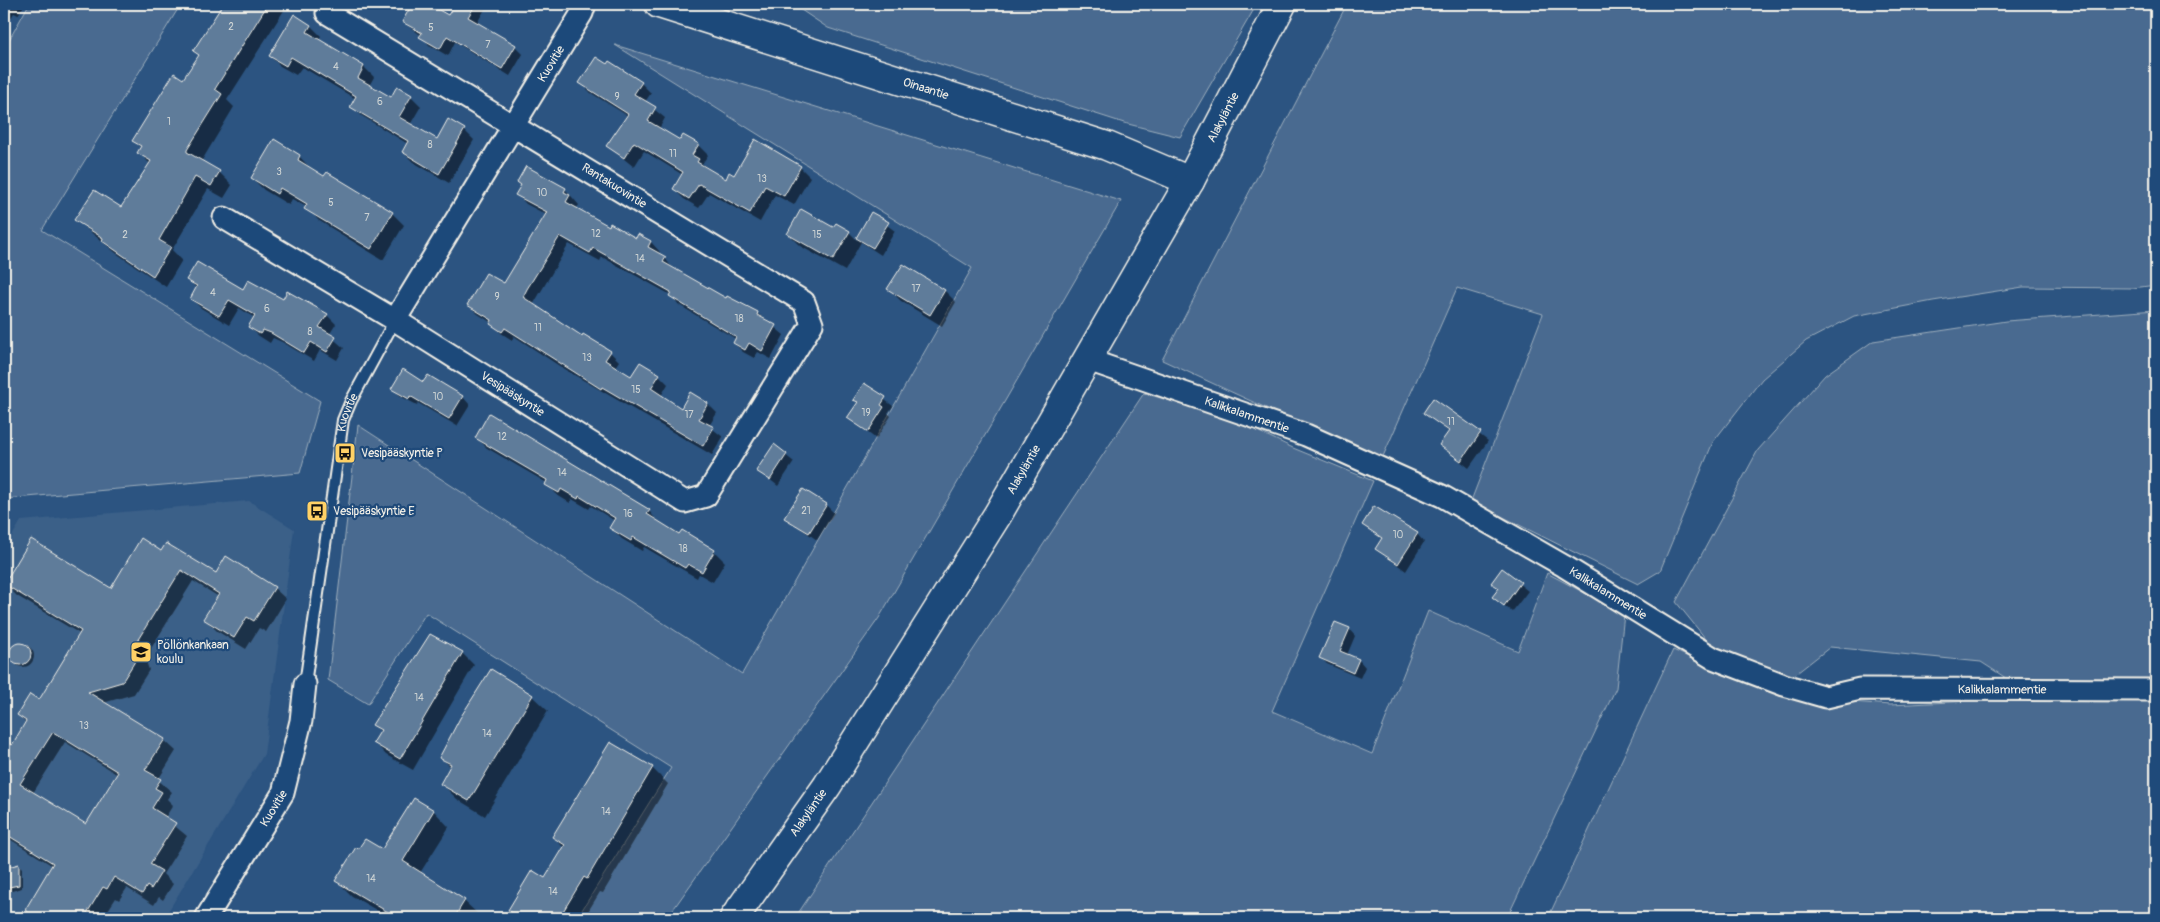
<svg xmlns="http://www.w3.org/2000/svg" width="2160" height="922" viewBox="0 0 2160 922" font-family="Pangolin,sans-serif">
<style>
.built{fill:#3b6088}
.green{fill:#496b90;stroke:#9eaebc}
.shadow{fill:#0007;fill-rule:evenodd}
.building{fill:#5e7b9a;stroke:#f4f1e8;fill-rule:evenodd}
.lines{fill:none;stroke-linecap:round;stroke-linejoin:round}
.lane-casing{stroke:#f4f1e8;stroke-width:14}
.street-casing{stroke:#f4f1e8;stroke-width:25}
.secondary-casing{stroke:#f4f1e8;stroke-width:31}
.lane{stroke:#1f4a7a;stroke-width:10}
.street{stroke:#1f4a7a;stroke-width:21}
.secondary{stroke:#1f4a7a;stroke-width:28}
.labels{text-anchor:middle;dominant-baseline:central;stroke-width:4.5;stroke-linejoin:round;paint-order:stroke}
.number-label{font-size:10px;fill:#ced4d4}
.street-label{font-size:12px;fill:#f4f1e8;stroke:#1f4a7a}
.poi-label{font-size:12px;fill:#f4f1e8;stroke:#1f4a7a;text-anchor:start}
</style>
<rect width="100%" height="100%" fill="#2c5481"/>
<filter id="ink" filterUnits="userSpaceOnUse"><feTurbulence type="fractalNoise" baseFrequency=".02" numOctaves="2"/><feDisplacementMap in="SourceGraphic" scale="10" xChannelSelector="R" yChannelSelector="G"/><feConvolveMatrix kernelMatrix="1 2 1 2 8 2 1 2 1" color-interpolation-filters="sRGB"/></filter>
<g filter="url(#ink)">
<!-- built -->
<path class="built" d="M249,501L294,529L264,754L164,918H4V550L21,521Z"/>
<!-- green -->
<path class="green" d="M29,4H181L42,230L320,401L300,473L4,499V49Z
M792,4H1257L1180,137L1124,123L828,28Z
M1347,4H2156V285L2133,288L2023,287L1933,301L1854,316L1806,341L1762,379L1713,442L1660,571L1638,584L1471,501L1543,314L1457,288L1381,461L1162,360Z
M615,45L1121,201L879,618L667,918H577L671,768L426,613L368,704L328,680L358,425L742,674L972,268Z
M2156,310V679L2020,687L1981,662L1830,647L1788,680L1714,649L1676,602L1758,450L1825,375L1873,341L2006,321Z
M1144,393L1234,420L1293,448L1373,481L1272,711L1372,754L1428,611L1518,651L1547,573L1624,614L1616,688L1507,918H795Z
M1673,650L1722,672L1826,700L1890,705L2113,694H2156V918H1548Z"/>
<!-- shadow -->
<path class="shadow" d="M4,4H25L18,15L14,13L4,28Z
M224,4H288L227,100L234,107L201,162L219,172L232,185L224,198L208,189L172,250L182,260L166,287L116,253L76,220L121,209L150,164L139,152L141,148L134,140L184,81L200,56L195,51Z
M413,4H425L449,17L457,4H488L477,23L515,46L523,54L510,76L455,42L448,56L429,45L422,36L403,22Z
M294,16L311,26L321,36L318,40L364,67L374,77L369,86L391,99L411,96L421,106L410,125L437,141L464,130L474,140L449,183L413,162L403,152L408,144L362,116L352,106L356,99L302,67L296,75L280,66L270,56Z
M581,83H641L651,93L645,102L665,118L659,129L680,142L698,145L708,155L702,164L726,180L735,177L756,141L800,167L810,177L794,205L775,195L760,222L709,193L699,208L684,199L674,189L683,175L644,151L634,167L608,146L628,116L591,93Z
M299,156L311,169L392,213L404,225L383,260L318,220L307,207L292,199L289,205L264,190L252,178Z
M518,182L565,189L579,205L576,209L609,228L636,239L638,236L651,242L660,252L658,254L665,258L673,269L726,299L757,313L784,335L771,359L758,352L754,358L743,352L734,343L736,339L679,305L671,295L602,257L600,261L569,244L533,305L582,337L610,352L619,361L615,367L632,378L659,375L668,384L661,396L681,409L690,394L708,404L717,413L709,426L723,437L712,455L564,369L514,336L512,340L501,333L492,323L478,314L468,305L504,285L547,215L526,204L517,194L522,186Z
M872,214L895,231L881,255L861,242L845,271L800,246L788,234L834,229L849,232L857,240Z
M903,265L945,291L956,302L942,326L901,301L889,289Z
M188,279L283,300L327,315L336,324L329,335L344,348L337,360L320,350L314,361L282,342L273,338L270,343L259,336L249,327L255,318L239,308L229,325L201,308L191,299L197,289Z
M428,376L463,397L470,405L457,426L418,403L417,405L400,396L393,388L424,384Z
M865,385L893,406L888,413L891,416L876,439L849,418L859,403L855,399Z
M1434,400L1488,441L1469,468L1440,445L1449,432L1425,413Z
M476,437L649,511L659,523L714,551L725,562L713,582L699,574L697,578L644,547L642,551L622,539L611,528L615,521L591,506L589,509L572,499L570,503L557,495L547,483L487,448Z
M774,446L794,462L778,486L758,470Z
M826,505L834,513L817,540L786,518Z
M1364,525L1417,534L1424,542L1406,571L1376,549L1383,539Z
M162,553L216,575L274,588L286,599L266,632L259,628L246,649L217,631L205,619L219,597L193,581L145,658L149,670L134,694L103,703L164,740L176,751L158,780L172,792L167,799L173,805L165,818L187,836L163,874L173,884L163,900L159,897L154,905L127,888L119,900L116,898L103,918H27L53,866L8,838L4,845V741L12,746L26,723L18,715L39,701L80,634L17,596L5,584L111,589ZM65,742L118,775L86,826L33,793Z
M1502,570L1528,591L1512,612L1494,597L1500,590L1493,583Z
M1349,629L1355,636L1347,655L1359,660L1365,667L1360,678L1327,664L1321,658Z
M12 656a11 11 0 1 1 22 0a11 11 0 1 1-22 0Z
M462,653L474,665L413,770L386,755L375,743L381,732L374,725Z
M532,696L548,711L485,816L457,799L441,783L451,767L441,758Z
M652,768L668,784L603,893L600,892L584,918H504L532,872L546,880L564,848L554,837Z
M415,800L434,811L449,827L420,873L464,901L480,916L478,918H390L352,896L337,881L359,851H382Z
M19,865L22,868V888L12,891L5,888L4,869Z"/>
<!-- building -->
<path class="building" d="M223,4H268L215,89L222,94L187,150V152L220,171L211,186L195,177L159,240L171,247L153,276L102,241L103,238L74,220L94,190L121,207L151,161L137,153L141,146L132,141L174,73L183,79L199,55L193,51Z
M412,4H428L448,15L455,4H476L468,17L516,45L502,69L447,36L440,49L419,37L422,33L402,22Z
M294,14L311,25L307,32L364,66L358,78L391,97L397,86L412,95L399,117L437,139L448,119L465,129L439,174L402,152L408,141L350,107L356,96L291,57L286,66L269,56Z
M596,57L607,64L609,61L642,82L634,94L656,107L648,121L680,140L683,135L699,144L692,155L699,159L697,162L726,179L729,172L734,175L755,139L801,166L784,196L765,186L750,213L699,184L689,199L673,189L683,172L634,142L624,158L606,146L628,114L579,83Z
M274,139L300,155L298,160L324,176L327,172L393,212L371,249L304,209L307,204L280,188L277,194L251,178Z
M526,166L566,188L564,192L570,195L566,202L609,226L610,223L636,238L638,234L651,241L648,247L666,257L663,262L726,298L727,296L758,312L757,315L776,325L762,351L749,343L745,350L733,343L736,337L669,296L671,292L593,248L590,253L560,236L527,289L523,297L582,336L583,334L611,351L605,360L631,376L640,362L660,374L651,388L681,408L690,392L708,403L699,419L714,427L703,446L602,387L601,389L505,328L502,332L490,324L492,320L467,305L486,273L504,283L547,212L515,195L521,185L517,182Z
M801,209L833,227L836,223L850,231L833,260L787,234Z
M871,212L889,222L873,248L856,238Z
M197,262L243,289L248,280L283,299L287,291L328,314L319,327L336,337L327,352L311,342L304,353L271,333L263,330L260,334L248,327L255,315L229,300L219,316L190,299L197,286L186,280Z
M903,264L945,290L930,315L887,289Z
M403,369L423,382L428,375L463,396L449,419L410,396L409,399L391,389Z
M864,383L886,397L881,405L884,407L868,432L847,418L858,402L853,400Z
M1433,398L1481,432L1461,461L1439,445L1449,431L1423,413Z
M489,413L650,510L647,514L679,534L682,530L715,550L702,572L688,564L685,568L633,537L631,541L609,528L615,518L579,496L578,499L561,489L559,493L545,485L547,480L475,438Z
M774,444L787,454L770,480L756,471Z
M803,489L827,504L809,533L784,518Z
M1374,506L1418,533L1398,564L1375,549L1382,538L1362,525Z
M141,538L161,551L166,543L216,573L226,556L275,587L254,621L247,617L234,638L203,619L219,594L181,570L134,646L137,658L122,682L88,692L165,739L145,770L161,779L155,788L162,792L152,808L176,823L150,864L162,871L151,889L147,886L142,894L114,877L107,889L103,887L84,918H26L29,913L25,910L53,863L4,833V740L12,745L26,721L17,715L30,694L39,700L81,631L4,584L31,539L111,588ZM53,732L118,772L86,824L20,784Z
M1502,568L1521,582L1504,606L1492,597L1499,588L1491,583Z
M1335,622L1350,628L1340,651L1359,659L1353,673L1319,658Z
M430,634L463,652L400,759L373,743L381,730L372,725Z
M9 654a11 11 0 1 1 22 0a11 11 0 1 1-22 0Z
M491,669L533,695L469,801L440,784L451,764L439,758L460,718Z
M610,742L653,767L587,879L584,877L559,918H521L508,910L532,870L545,878L565,845L552,837Z
M414,798L434,810L403,861L465,900L454,918H398L335,881L356,847L358,849L365,839L382,849Z
M19,864V885L4,888V868Z"/>
<g class="lines">
<!-- lane casing -->
<g class="lane-casing">
<g id="lane">
<path id="s1" d="M305,684L343,420L351,401L395,320"/>
</g>
</g>
<!-- street casing -->
<g class="street-casing">
<g id="street">
<path id="s2" d="M224,218L395,320L685,502L706,496L812,324L804,302L327,13"/>
<path id="s3" d="M395,320L582,13L585,4"/>
<path id="s4" d="M1088,360L1306,435L1442,496L1564,566L1713,658L1784,685L1826,697L1860,689L2156,690"/>
<path id="s5" d="M206,918L283,793L301,721L305,684"/>
</g>
</g>
<!-- secondary casing -->
<g class="secondary-casing">
<g id="secondary">
<path id="s6" d="M659,4L1107,146L1190,181"/>
<path id="s7" d="M734,918L827,786L998,514L1190,181L1282,4"/>
</g>
</g>
<!-- lane -->
<use href="#lane" class="lane"/>
<!-- street -->
<use href="#street" class="street"/>
<!-- secondary -->
<use href="#secondary" class="secondary"/>
</g>
</g>
<!-- icons -->
<defs>
<g id="bus-square" transform="scale(1.125)"><rect x="-9" y="-9" width="18" height="18" rx="4" fill="#ffd166" stroke="#1f4a7a"/><path d="M-5-6H5V4H4V6H2V4H-2V6H-4V4H-5ZM-3.5-4V0h7V-4ZM-3.5 1.2v1.5H-2V1.2ZM2 1.2v1.5H3.5V1.2Z" fill="#111"/></g>
<g id="school-square" transform="scale(1.125)"><rect x="-9" y="-9" width="18" height="18" rx="4" fill="#ffd166" stroke="#1f4a7a"/><path d="M0-5L7-2L0 1L-7-2ZM-4 1L0 2.5L4 1V4Q0 6-4 4Z" fill="#111"/></g>
</defs>
<g fill-rule="evenodd">
<use href="#bus-square" x="345" y="453"/>
<use href="#bus-square" x="317" y="511"/>
<use href="#school-square" x="141" y="652"/>
</g>
<g class="labels">
<!-- number labels -->
<g class="number-label">
<text x="231" y="27">2</text>
<text x="431" y="28">5</text>
<text x="488" y="45">7</text>
<text x="336" y="67">4</text>
<text x="617" y="97">9</text>
<text x="380" y="102">6</text>
<text x="169" y="122">1</text>
<text x="430" y="145">8</text>
<text x="673" y="154">11</text>
<text x="279" y="172">3</text>
<text x="762" y="179">13</text>
<text x="542" y="193">10</text>
<text x="331" y="203">5</text>
<text x="367" y="218">7</text>
<text x="596" y="234">12</text>
<text x="125" y="235">2</text>
<text x="817" y="235">15</text>
<text x="640" y="259">14</text>
<text x="916" y="289">17</text>
<text x="213" y="293">4</text>
<text x="497" y="297">9</text>
<text x="267" y="309">6</text>
<text x="739" y="319">18</text>
<text x="538" y="328">11</text>
<text x="310" y="332">8</text>
<text x="587" y="358">13</text>
<text x="636" y="390">15</text>
<text x="438" y="397">10</text>
<text x="866" y="413">19</text>
<text x="689" y="415">17</text>
<text x="1451" y="422">11</text>
<text x="502" y="437">12</text>
<text x="562" y="473">14</text>
<text x="806" y="511">21</text>
<text x="628" y="514">16</text>
<text x="1398" y="535">10</text>
<text x="683" y="549">18</text>
<text x="419" y="698">14</text>
<text x="84" y="726">13</text>
<text x="487" y="734">14</text>
<text x="606" y="812">14</text>
<text x="371" y="879">14</text>
<text x="553" y="892">14</text>
</g>
<!-- street labels -->
<g class="street-label">
<text stroke="none"><textPath href="#s3" startOffset="300">Kuovitie</textPath></text>
<text stroke="none"><textPath href="#s6" startOffset="280">Oinaantie</textPath></text>
<text stroke="none"><textPath href="#s7" startOffset="939">Alakyläntie</textPath></text>
<text transform="translate(614 186) rotate(32)">Rantakuovintie</text>
<text stroke="none"><textPath href="#s2" startOffset="338">Vesipääskyntie</textPath></text>
<text stroke="none"><textPath href="#s1" startOffset="275">Kuovitie</textPath></text>
<text stroke="none"><textPath href="#s4" startOffset="168">Kalikkalammentie</textPath></text>
<text stroke="none"><textPath href="#s7" startOffset="534">Alakyläntie</textPath></text>
<text stroke="none"><textPath href="#s4" startOffset="572">Kalikkalammentie</textPath></text>
<text stroke="none"><textPath href="#s4" startOffset="992">Kalikkalammentie</textPath></text>
<text stroke="none"><textPath href="#s5" startOffset="129">Kuovitie</textPath></text>
<text stroke="none"><textPath href="#s7" startOffset="129">Alakyläntie</textPath></text>
</g>
<!-- poi labels -->
<g class="poi-label">
<text x="361" y="453">Vesipääskyntie P</text>
<text x="333" y="511">Vesipääskyntie E</text>
<text x="157" y="645">Pöllönkankaan<tspan x="157" dy="14">koulu</tspan></text>
</g>
</g>
<!-- margin -->
<rect width="2160" height="922" fill="none" stroke="#1f4a7a" stroke-width="20"/>
<rect x="10" y="10" width="2140" height="902" fill="none" stroke="#f4f1e8" stroke-width="2" filter="url(#ink)"/>
</svg>
